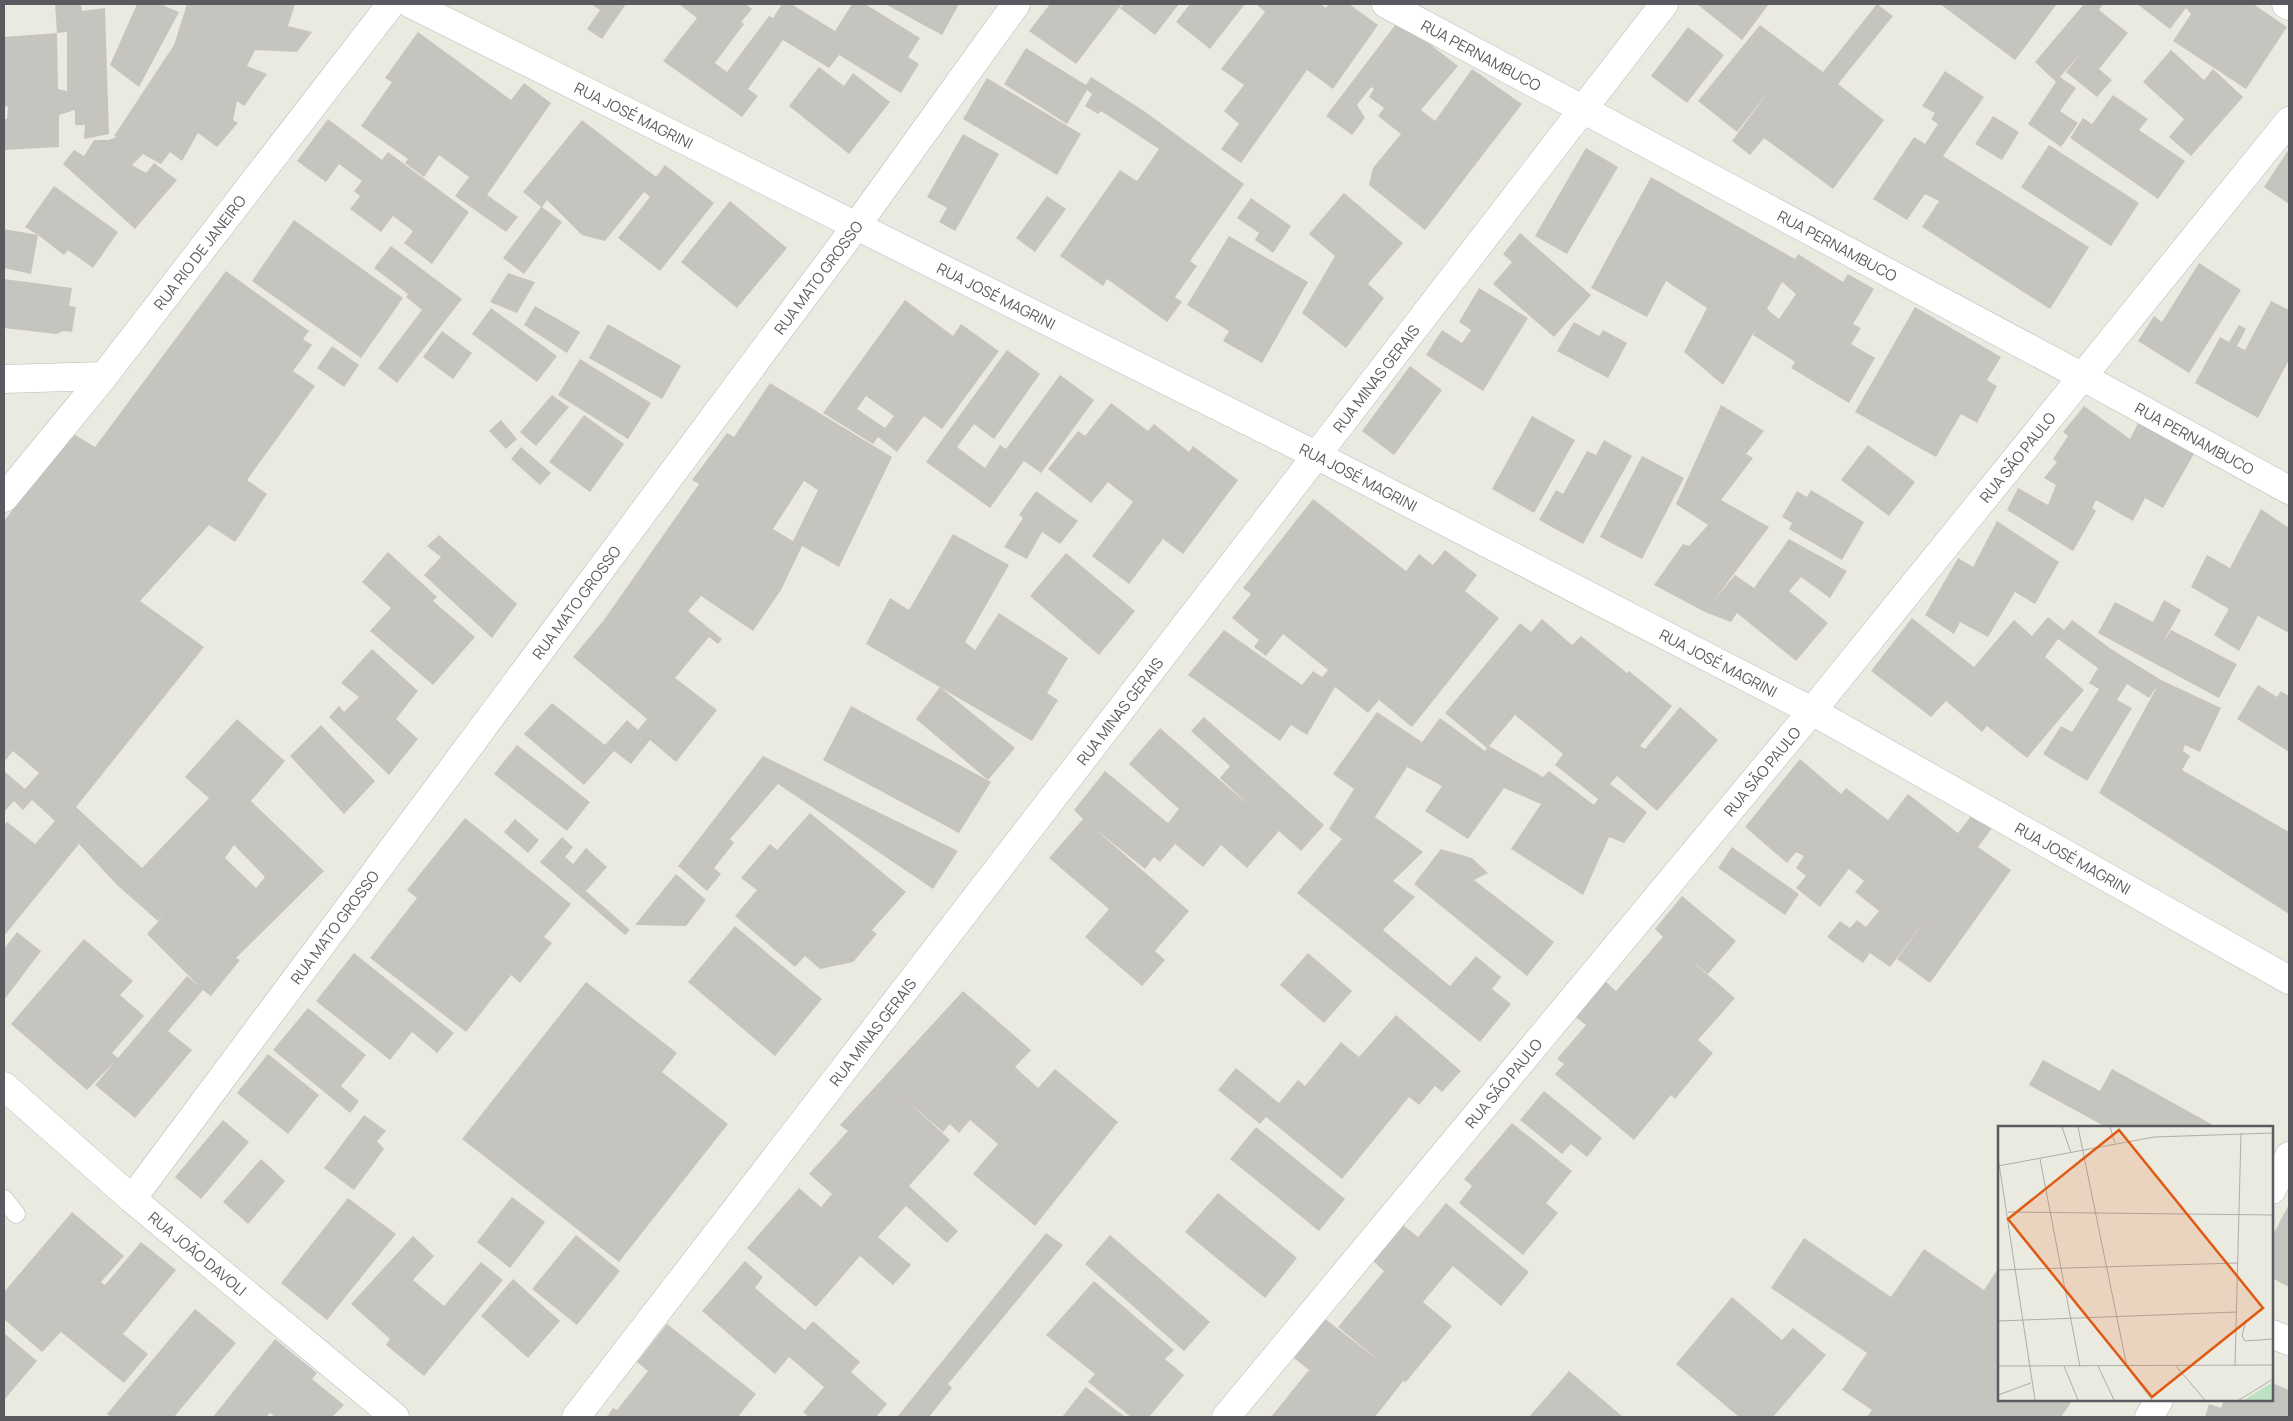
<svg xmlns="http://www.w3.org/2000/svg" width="2293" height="1421" viewBox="0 0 2293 1421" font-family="Manrope,sans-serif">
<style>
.building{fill:#c6c4be;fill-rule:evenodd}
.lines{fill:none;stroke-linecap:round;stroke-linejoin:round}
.lane-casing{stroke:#b8b9be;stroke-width:19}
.street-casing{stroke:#b8b9be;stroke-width:29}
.secondary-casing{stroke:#b6b8be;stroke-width:29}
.lane{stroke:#fff;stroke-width:18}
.street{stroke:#fff;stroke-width:28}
.secondary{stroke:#fff;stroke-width:28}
.labels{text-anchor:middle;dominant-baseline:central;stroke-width:4;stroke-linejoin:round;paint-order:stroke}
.street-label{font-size:15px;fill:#595b60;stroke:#fff}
.inset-road{fill:none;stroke:#adada9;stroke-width:1}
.view{fill:#e15910;fill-opacity:0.15;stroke:#e15910;stroke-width:2.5}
.inset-edge{fill:none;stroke:#595b60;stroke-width:2.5}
</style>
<rect width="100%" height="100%" fill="#ebeae0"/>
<!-- building -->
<path class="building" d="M55,4H81L82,11L105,8L109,134L84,139L85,125H75V110L59,115V147L4,150V119H7L8,107L4,106V37L57,33L58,89L67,91V32L57,33Z
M137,4H160L179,12L139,87L110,65Z
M187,4H295L288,26L312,32L297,52L255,50L247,66L267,74L244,106L237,101L233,120L238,123L217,147L198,133L182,161L170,152L161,164L143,154L132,165L146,173L154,163L177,180L135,229L63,164L74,150L84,156L94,140H108L117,137L114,136L174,45Z
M591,4H626L602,39L587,29L600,10Z
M679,4H745L752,9L741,22L744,24L715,63L727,72L769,16L773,18L782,4H791L835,31L852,4H865L920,38L908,57L919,64L901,93L839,55L829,68L783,40L748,89L758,96L742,117L663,61L697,18Z
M885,4H959L942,35Z
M1050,4H1122L1076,64L1029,31Z
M1124,4H1179L1155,35L1120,8Z
M1190,4H1245L1210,49L1176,22Z
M1258,4H1320L1326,8L1329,4H1349L1378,25L1333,89L1307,70L1241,163L1221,149L1239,124L1224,111L1244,85L1221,69L1265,12L1257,5Z
M1697,4H1769L1742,40Z
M1877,4L1893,16L1838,84L1884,120L1833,189L1764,138L1750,155L1732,141L1771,88L1737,132L1698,101L1760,25L1823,72Z
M1940,4H2057L2015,60Z
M2084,4H2103L2099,10L2128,33L2099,69L2112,80L2097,97L2066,72L2081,53L2060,77L2076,88L2060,111L2078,123L2061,147L2028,124L2056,82L2035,62Z
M2137,4H2253L2287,27L2246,89L2173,41L2191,14L2186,8L2170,29Z
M1399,20L1458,66L1421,110L1435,121L1472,69L1522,104L1425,230L1369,185L1373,168L1401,134L1378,116L1384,108L1369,97L1374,89L1371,87L1357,105L1365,118L1352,135L1326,116Z
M1688,27L1724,55L1687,103L1651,76Z
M418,32L511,100L524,83L551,103L487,195L518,217L506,232L455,196L469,177L439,155L424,177L405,163L408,159L361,126L392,82L385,78Z
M1026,48L1086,85L1091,77L1144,111L1244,184L1190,261L1197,266L1175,297L1182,302L1167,322L1107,279L1103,286L1060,256L1120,170L1137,181L1159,149L1101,111L1098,114L1085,106L1092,94L1087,90L1067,124L1004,84Z
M2171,50L2204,80L2213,69L2243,97L2191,156L2169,137L2184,119L2143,82Z
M819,67L844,86L853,73L890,102L849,154L789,106Z
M1945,71L1984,97L1943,156L2089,247L2050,309L1922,227L1939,201L1925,194L1907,220L1873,199L1914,137L1925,144L1938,124L1931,119L1935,113L1922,106Z
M987,78L1081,134L1057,175L963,119Z
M2113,95L2148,119L2139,130L2185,161L2158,199L2070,138L2083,118L2092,124Z
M1993,116L2019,132L2002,160L1975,144Z
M328,119L382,160L388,152L469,212L432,264L404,243L413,231L393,216L381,232L350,209L360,196L354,191L362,181L339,164L326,182L297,161Z
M582,120L656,177L665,165L714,203L660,271L618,238L650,197L644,192L605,241L582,235L547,200L542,207L562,222L524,274L503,258L541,207L523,192Z
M963,134L999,154L955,231L939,222L947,208L927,197Z
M2049,145L2139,203L2111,246L2021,187Z
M1586,148L1618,167L1567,254L1535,236Z
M2289,149V204L2264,187Z
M1651,177L1795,259L1798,254L1843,282L1848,274L1874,289L1853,324L1861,328L1851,344L1875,358L1849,403L1791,368L1795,362L1753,335L1757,327L1723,385L1684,352L1707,308L1666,281L1647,317L1591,288ZM1782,282L1796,294L1779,319L1767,309Z
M54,186L118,232L93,268L68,250L64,255L38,235L31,274L4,268V229L38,235L25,227Z
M1344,193L1403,243L1368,284L1384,298L1346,348L1302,313L1335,256L1309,234Z
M1047,196L1066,209L1035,252L1016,238Z
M1251,198L1291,226L1273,253L1255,240L1259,233L1237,218Z
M730,201L787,248L737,308L681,262Z
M294,220L403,298L361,358L252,281Z
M1520,233L1591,295L1554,337L1493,284L1512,262L1503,254Z
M1229,236L1308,282L1262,363L1223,341L1229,331L1187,305Z
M391,246L462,299L397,383L378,368L422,310L406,297L408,294L374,268Z
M2199,263L2241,290L2189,373L2138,341L2154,316L2162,322Z
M226,271L309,331L303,339L312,345L293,371L315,386L247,480L267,494L235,542L209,525L140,601L204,647L76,807L142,868L209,798L185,777L237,719L285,761L251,801L324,871L236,958L240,960L211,996L203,990L168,1031L192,1050L135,1118L95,1085L115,1061L87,1090L11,1024L84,939L133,981L120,995L144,1016L112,1053L118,1058L187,976L200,987L147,934L165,914L158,921L117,885L79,844L4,936V825L7,822L35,844L55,821L32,800L23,810L14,801L4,812V771L25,789L39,773L13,751L4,762V521L72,433L95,447ZM234,845L265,877L256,888L225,858Z
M508,273L535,282L517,313L490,302Z
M4,279L72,288L69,306L76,307L72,332L64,331L56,334L4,328Z
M1479,288L1528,318L1483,391L1426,355L1442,330L1462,343L1471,330L1459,322Z
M905,300L953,336L961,324L999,351L942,429L924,416L897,452L878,437L873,444L823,413ZM866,396L894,416L885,428L857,409Z
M2271,301L2289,310V360L2258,418L2195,383L2220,337L2229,342L2239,325L2246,329L2237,346L2245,350Z
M535,306L580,332L567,353L524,325Z
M1915,307L2001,357L1987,380L1997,386L1977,423L1961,414L1936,457L1855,412Z
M491,308L557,356L537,382L472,334Z
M1574,322L1599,336L1603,330L1627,343L1608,378L1557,351Z
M608,324L681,366L662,399L589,358Z
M442,331L472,353L453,379L423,357Z
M332,346L359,365L344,387L317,368Z
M1007,350L1040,374L994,439L974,424L957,447L985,468L1000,445L1006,449L1060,375L1094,400L1041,473L1024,461L990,508L926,462Z
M580,359L651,403L628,439L558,395Z
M1410,366L1442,390L1394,455L1362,431Z
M770,383L892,457L839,567L802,546L781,590L753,631L701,596L688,611L722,639L718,644L709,637L675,678L717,710L676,762L650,740L631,764L614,751L584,785L524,734L552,703L605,745L627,720L638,730L647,719L573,657L604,620L699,484L692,480L727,433L734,437ZM804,481L818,490L793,541L773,529Z
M552,395L569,407L536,446L520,432Z
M1111,403L1148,431L1154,424L1189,452L1193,446L1238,480L1183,554L1163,539L1129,584L1092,556L1133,502L1108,482L1091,503L1048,469L1078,431L1085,436Z
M1721,405L1764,431L1746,454L1753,458L1721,500L1769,527L1715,599L1735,575L1754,588L1789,539L1847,571L1830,598L1801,577L1789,591L1828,623L1796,661L1737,613L1731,622L1705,612L1654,585L1683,544L1689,546L1708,525L1676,504Z
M2084,406L2130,439L2139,421L2195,452L2163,508L2145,498L2133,521L2096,500L2092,508L2096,511L2073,551L2007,510L2018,488L2048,505L2056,485L2044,478L2057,462L2053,459L2068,436L2063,432Z
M584,415L624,444L590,492L549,462Z
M1532,416L1575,440L1534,513L1492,489Z
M501,420L517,439L506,449L489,431Z
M1604,440L1632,456L1583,544L1539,520L1556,490L1563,494L1587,451L1596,455Z
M1868,445L1915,482L1889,516L1841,480Z
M521,447L551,473L540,485L511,459Z
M1642,456L1684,478L1642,559L1600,537Z
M1811,490L1864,522L1842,560L1789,529L1792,523L1782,517L1797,491L1807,497Z
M1036,491L1078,521L1060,544L1042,532L1027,559L1004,547L1023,518L1019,515Z
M1313,499L1406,571L1419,554L1433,565L1445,550L1477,575L1465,591L1499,618L1412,727L1379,700L1368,713L1335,687L1307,735L1291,725L1280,741L1188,675L1224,630L1302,685L1313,671L1322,677L1328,670L1283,634L1266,656L1254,647L1259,640L1232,618L1251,594L1243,588Z
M2261,509L2289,528V633L2258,616L2239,651L2214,635L2229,609L2191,587L2207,555L2230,568Z
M1997,521L2059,562L2035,604L2015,592L1988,637L1960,622L1954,634L1925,615L1958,558L1973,567Z
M953,534L1009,565L965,642L975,650L999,613L1068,658L1047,693L1058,700L1032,741L866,644L890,598L909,610Z
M439,535L517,604L492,638L424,575L441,557L427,546Z
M388,552L437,597L433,601L475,637L433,685L370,631L391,608L362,582Z
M1066,553L1135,611L1099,655L1030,596Z
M2164,600L2181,610L2162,644L2171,630L2237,664L2219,698L2098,633L2115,602L2153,622Z
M2048,617L2064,630L2072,620L2111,649L2161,680L2221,708L2200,752L2185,745L2183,751L2190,756L2182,770L2289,832V914L2099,793L2158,685L2149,698L2127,684L2117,700L2132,708L2087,781L2043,754L2061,726L2072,732L2099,689L2089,683L2098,668L2058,639L2045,657L2084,690L2027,758L1987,726L1982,732L1946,701L1931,717L1871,671L1912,618L1974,667L2014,620L2032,636Z
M1542,619L1572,645L1581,636L1627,673L1629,671L1672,706L1640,746L1645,749L1680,707L1718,740L1657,811L1617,776L1610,784L1647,812L1624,843L1609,837L1583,895L1511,849L1541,804L1504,788L1468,839L1425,811L1442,786L1407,767L1375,817L1423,852L1393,881L1415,897L1383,930L1450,986L1476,956L1501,977L1492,989L1511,1004L1480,1042L1297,893L1342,839L1329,829L1354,789L1333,774L1377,712L1422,742L1440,718L1485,751L1487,748L1445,713L1520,623L1531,632ZM1515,715L1563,754L1555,765L1598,799L1594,805L1549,771L1543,777L1489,746Z
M372,649L418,691L396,719L418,739L389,775L329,717L339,706L344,712L359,697L341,683Z
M2258,685L2277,697L2281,691L2289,696V752L2237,719Z
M940,687L1015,748L988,780L916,719Z
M851,706L991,782L959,833L823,760Z
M1204,717L1324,825L1301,851L1279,831L1247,868L1221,845L1203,867L1175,844L1160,862L1154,857L1145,869L1094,828L1189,911L1155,951L1165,960L1142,986L1085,937L1109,909L1049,858L1083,819L1074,810L1105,771L1168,823L1179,809L1129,764L1160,728L1251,807L1220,778L1230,766L1191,731Z
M321,725L375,781L344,814L290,756Z
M517,745L590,802L567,831L494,774Z
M763,756L958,851L933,889L778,784L730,839L734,843L714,868L721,874L707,891L678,866Z
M1800,759L1841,794L1846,788L1888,820L1908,794L1958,833L1974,812L1993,827L1978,847L2011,870L1930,983L1897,959L1926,919L1890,967L1870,953L1863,963L1827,937L1840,921L1850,928L1857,920L1866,927L1879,911L1855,892L1864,881L1849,869L1820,907L1796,888L1806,876L1796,868L1804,856L1796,852L1787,863L1745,827Z
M810,813L906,892L872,930L877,934L853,962L820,969L805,956L795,967L735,916L757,890L741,878L770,844L777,850Z
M465,818L571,904L544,937L552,943L520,983L511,975L466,1032L370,958L417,898L407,890Z
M515,819L539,840L528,853L504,832Z
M562,837L573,847L565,857L573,864L586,848L607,867L586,891L630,930L625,935L540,862Z
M1732,847L1799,894L1785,915L1718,868Z
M1441,849L1472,858L1488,873L1474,880L1554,942L1527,976L1414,884Z
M676,874L706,900L686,926L635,925Z
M1682,896L1736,941L1708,974L1687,957L1735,998L1698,1040L1713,1053L1675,1099L1671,1095L1634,1140L1555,1074L1564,1064L1557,1059L1586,1025L1574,1016L1604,980L1616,991L1663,937L1655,929Z
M735,926L822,999L775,1056L688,982Z
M17,932L41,951L4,1000V949Z
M354,953L454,1033L437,1053L412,1032L390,1060L316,1001Z
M1308,953L1352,991L1324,1023L1280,985Z
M586,982L677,1053L662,1072L728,1124L619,1262L462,1139Z
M963,991L1031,1050L1015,1067L1038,1088L1055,1069L1118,1122L1035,1226L973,1174L998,1144L970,1120L959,1133L950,1124L943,1132L904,1098L950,1140L909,1186L958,1231L947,1243L906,1206L878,1237L911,1265L893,1285L860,1256L816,1307L747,1248L799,1188L821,1207L832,1194L809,1174L848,1131L840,1125Z
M308,1008L366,1055L341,1086L359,1101L350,1113L273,1050Z
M1396,1015L1461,1071L1442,1092L1435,1086L1419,1105L1409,1097L1342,1179L1266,1117L1260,1124L1218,1090L1236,1068L1279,1103L1298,1080L1305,1086L1341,1042L1359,1057Z
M268,1054L319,1095L288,1134L237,1093Z
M2043,1060L2100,1091L2112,1069L2213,1125L2212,1127H2106L2029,1085Z
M1544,1091L1602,1138L1587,1157L1571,1144L1562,1154L1520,1120Z
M364,1115L386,1131L377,1141L384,1149L354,1190L324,1168Z
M223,1120L249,1142L201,1199L175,1177Z
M1512,1123L1572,1171L1546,1203L1558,1213L1523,1255L1459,1203L1472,1186L1464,1179Z
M1256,1127L1345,1199L1319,1231L1230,1159Z
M261,1159L285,1181L248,1224L223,1202Z
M1218,1193L1297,1258L1265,1298L1185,1232Z
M512,1197L545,1222L510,1268L477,1242Z
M348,1198L396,1234L327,1320L281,1283Z
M1446,1203L1529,1272L1501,1306L1453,1266L1423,1302L1452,1326L1405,1383L1404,1380L1375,1417H1271L1309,1370L1294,1358L1324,1318L1382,1363L1338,1327L1384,1271L1373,1261L1403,1225L1418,1237Z
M2289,1204V1287L2272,1278V1237Z
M72,1212L124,1256L101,1282L105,1285L141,1242L176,1270L123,1334L148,1354L124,1383L61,1332L42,1352L4,1319V1292Z
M1046,1233L1063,1245L948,1384L952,1388L929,1417H897Z
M576,1235L620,1271L577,1325L532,1289Z
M1110,1235L1210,1322L1184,1351L1085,1264Z
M413,1236L434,1256L413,1280L444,1306L481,1262L503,1280L424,1376L386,1345L390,1339L351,1304Z
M1804,1238L1891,1297L1924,1249L1984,1290L1999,1267V1400H2073L2061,1417H1867L1872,1410L1842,1390L1867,1353L1771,1288Z
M745,1261L763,1277L755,1288L805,1330L813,1321L860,1362L851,1372L887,1404L876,1417H809L803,1412L824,1387L789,1357L775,1374L702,1311Z
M513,1279L560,1321L528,1358L481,1316Z
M1094,1281L1174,1350L1165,1359L1184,1375L1149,1417H1131L1088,1382L1095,1374L1046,1335Z
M1732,1297L1782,1340L1793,1328L1826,1355L1773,1417H1739L1676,1364Z
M195,1309L236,1343L174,1417H111L107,1414Z
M667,1324L756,1394L738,1417H607L613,1408L617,1410L648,1371L637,1362Z
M4,1333L37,1361L4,1400Z
M275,1339L317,1373L312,1379L344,1405L332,1417H275L270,1413L266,1417H213Z
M1569,1371L1623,1417H1529Z
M2272,1383L2289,1390V1417H2205L2209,1404L2221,1408L2224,1400H2272Z
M1086,1387L1125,1417H1062Z"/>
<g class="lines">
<!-- lane casing -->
<g class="lane-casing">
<path id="lane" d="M4,1199L16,1214"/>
</g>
<!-- street casing -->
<g class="street-casing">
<g id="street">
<path id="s1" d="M411,4L1318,456L1812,711L2289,980"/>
<path id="s2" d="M1386,4L2083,377L2289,490"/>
<path d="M2286,4L2289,6"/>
<path d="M4,379L104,376"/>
<path id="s3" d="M4,1086L132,1199L395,1417"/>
<path id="s4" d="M132,1199L857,225L1016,4"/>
<path d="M2272,1334L2289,1341"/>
<path id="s5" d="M576,1417L1664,4"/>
<path id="s6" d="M1226,1417L1812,711L2289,121"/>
</g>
</g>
<!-- secondary casing -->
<g class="secondary-casing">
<g id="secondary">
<path id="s7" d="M4,498L104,376L391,4"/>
<path d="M2272,1190L2289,1156"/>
<path d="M2149,1417L2159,1400"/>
</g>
</g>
<!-- lane -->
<use href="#lane" class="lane"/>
<!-- street -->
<use href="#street" class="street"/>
<!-- secondary -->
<use href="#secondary" class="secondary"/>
</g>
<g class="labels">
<!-- street labels -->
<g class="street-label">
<text stroke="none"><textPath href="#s2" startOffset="108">RUA PERNAMBUCO</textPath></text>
<text stroke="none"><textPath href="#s1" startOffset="249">RUA JOSÉ MAGRINI</textPath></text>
<text stroke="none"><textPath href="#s2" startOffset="512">RUA PERNAMBUCO</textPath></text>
<text stroke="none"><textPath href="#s7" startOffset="314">RUA RIO DE JANEIRO</textPath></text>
<text stroke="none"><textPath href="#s4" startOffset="1149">RUA MATO GROSSO</textPath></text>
<text stroke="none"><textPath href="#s1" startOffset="654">RUA JOSÉ MAGRINI</textPath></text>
<text stroke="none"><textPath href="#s5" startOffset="1311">RUA MINAS GERAIS</textPath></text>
<text stroke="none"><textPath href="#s2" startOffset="918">RUA PERNAMBUCO</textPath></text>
<text stroke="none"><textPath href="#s6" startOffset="1244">RUA SÃO PAULO</textPath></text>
<text stroke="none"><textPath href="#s1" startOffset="1059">RUA JOSÉ MAGRINI</textPath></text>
<text stroke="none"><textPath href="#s4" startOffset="744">RUA MATO GROSSO</textPath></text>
<text stroke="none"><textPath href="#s1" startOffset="1464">RUA JOSÉ MAGRINI</textPath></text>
<text stroke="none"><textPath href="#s5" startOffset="891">RUA MINAS GERAIS</textPath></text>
<text stroke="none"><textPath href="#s6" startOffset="839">RUA SÃO PAULO</textPath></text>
<text stroke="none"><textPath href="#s1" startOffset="1869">RUA JOSÉ MAGRINI</textPath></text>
<text stroke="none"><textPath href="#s4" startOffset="339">RUA MATO GROSSO</textPath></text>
<text stroke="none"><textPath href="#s5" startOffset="486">RUA MINAS GERAIS</textPath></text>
<text stroke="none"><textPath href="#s6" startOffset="434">RUA SÃO PAULO</textPath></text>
<text stroke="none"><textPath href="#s3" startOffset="256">RUA JOÃO DAVOLI</textPath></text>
</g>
</g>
<!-- overview -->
<g transform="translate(1998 1126)">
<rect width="275" height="275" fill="#ebeae0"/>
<path d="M275,256V274H246Z" fill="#bde2c2"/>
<path class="inset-road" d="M64,1L73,27M80,1L129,241L154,274M112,1L117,17M0,31L37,274M42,33L82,241M0,40L156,11L275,7M10,86L275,89M0,144L240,137M248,194L244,210L247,215L275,213M0,195L239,186M177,239L207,274M0,240L275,239M66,240L80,274M100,240L116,274M237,240L243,7M0,269L33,257M241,274L275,253"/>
<path class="view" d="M121,4L265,182L154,271L10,93Z"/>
<rect width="275" height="275" class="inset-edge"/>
</g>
<!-- border -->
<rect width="2293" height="1421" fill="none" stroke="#595b60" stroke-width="10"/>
</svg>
